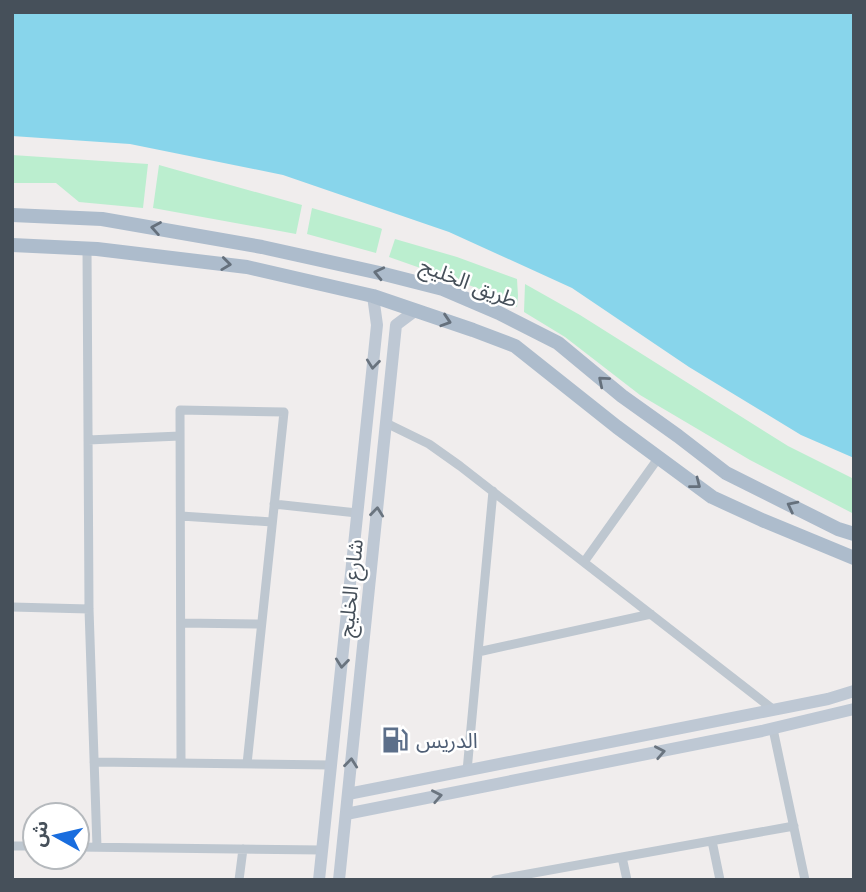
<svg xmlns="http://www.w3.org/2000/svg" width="866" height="892" viewBox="0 0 866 892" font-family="Quicksand,'Noto Sans Arabic',sans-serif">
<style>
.green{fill:#bbeecf}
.water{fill:#88d5eb}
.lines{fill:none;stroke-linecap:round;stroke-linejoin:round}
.street{stroke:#bec7d0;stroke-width:9}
.secondary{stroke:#bec8d4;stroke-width:12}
.primary{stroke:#adbccc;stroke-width:14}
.oneway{stroke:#65707c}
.oneway2{stroke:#6a747f}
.labels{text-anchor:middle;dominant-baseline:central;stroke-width:5;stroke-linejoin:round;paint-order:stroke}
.street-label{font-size:21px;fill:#46505a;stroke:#fff}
.service-label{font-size:21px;fill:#4e5e75;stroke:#fff;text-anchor:start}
</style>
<rect width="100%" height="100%" fill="#f0eded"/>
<!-- green -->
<path class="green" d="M12,155L148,164L143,208L79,202L56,183H12Z
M159,165L302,205L296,234L153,208Z
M312,208L380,228L382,229L376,253L307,234Z
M395,239L457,257L517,279L518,296L517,307L477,288L389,257Z
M525,284L580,315L788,446L854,479V514L750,460L640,395L565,337L524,312Z"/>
<!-- water -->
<path class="water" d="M12,12H854V458L801,435L689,367L572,288L449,232L283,175L130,144L12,136Z"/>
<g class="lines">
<!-- street -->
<path class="street" d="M87,248L89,609L97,847
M386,423L429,444L460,466L774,710
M88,440L180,436
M274,504L357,513
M181,516L272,522
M584,562L659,457
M12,607L89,609
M181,623L261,624
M478,652L651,614
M773,729L805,880
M94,762L331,765
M181,763L180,410L284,412L247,764
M467,771L493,491
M712,841L720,880
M12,846H35
M77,847L322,850
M622,857L627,880
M239,880L243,849
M495,880L794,826"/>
<!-- secondary -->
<path class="secondary" d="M348,794L828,699L854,691
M346,814L762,731L854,709
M319,880L377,325L373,296
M339,880L396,325L416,310"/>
<!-- primary -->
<path class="primary" d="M12,215L102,219L262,247L384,274L443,289L499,313L558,343L622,396L678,436L726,473L838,529L854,534
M12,245L97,249L247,267L373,296L473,330L515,346L617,427L712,497L762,520L854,558"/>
</g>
<!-- one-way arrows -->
<defs><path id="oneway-chevron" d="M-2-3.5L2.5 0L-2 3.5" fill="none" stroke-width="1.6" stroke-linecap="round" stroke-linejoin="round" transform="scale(1.75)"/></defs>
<g class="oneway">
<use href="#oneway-chevron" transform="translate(156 228) rotate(-170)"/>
<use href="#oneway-chevron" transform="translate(226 264) rotate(7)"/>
<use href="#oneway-chevron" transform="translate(379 273) rotate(-167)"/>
<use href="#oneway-chevron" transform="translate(446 321) rotate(18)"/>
<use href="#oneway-chevron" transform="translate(603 381) rotate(-140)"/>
<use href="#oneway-chevron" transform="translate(696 484) rotate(38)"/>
<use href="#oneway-chevron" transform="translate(792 506) rotate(-153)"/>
</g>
<g class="oneway2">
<use href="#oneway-chevron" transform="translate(373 364) rotate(96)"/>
<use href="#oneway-chevron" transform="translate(377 512) rotate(-84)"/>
<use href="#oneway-chevron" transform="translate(342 663) rotate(96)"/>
<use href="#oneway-chevron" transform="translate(660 752) rotate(-11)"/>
<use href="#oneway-chevron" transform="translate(351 763) rotate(-84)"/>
<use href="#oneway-chevron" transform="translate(437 796) rotate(-11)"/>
</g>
<!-- icons -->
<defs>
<g id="fuel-bare" transform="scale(2.1)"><path d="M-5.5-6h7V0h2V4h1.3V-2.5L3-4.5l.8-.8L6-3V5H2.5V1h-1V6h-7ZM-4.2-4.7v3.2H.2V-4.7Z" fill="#5c6f8a" stroke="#fff" stroke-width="2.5" paint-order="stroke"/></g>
</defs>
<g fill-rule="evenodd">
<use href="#fuel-bare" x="395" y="740"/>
</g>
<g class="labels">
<!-- street labels -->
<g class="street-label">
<text transform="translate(469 282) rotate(21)">طريق الخليج</text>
<text transform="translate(350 588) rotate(-84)">شارع الخليج</text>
</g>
<!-- service labels -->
<g class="service-label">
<text x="416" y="740">الدريس</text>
</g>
</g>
<!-- border -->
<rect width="866" height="892" fill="none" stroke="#46505a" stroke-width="28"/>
<!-- north arrow -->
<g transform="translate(56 836) rotate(278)"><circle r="33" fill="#ffffff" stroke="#b5b9bd" stroke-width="2"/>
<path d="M0-5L12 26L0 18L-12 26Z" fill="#196dde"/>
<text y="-10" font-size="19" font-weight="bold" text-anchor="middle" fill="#46505a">ش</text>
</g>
</svg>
